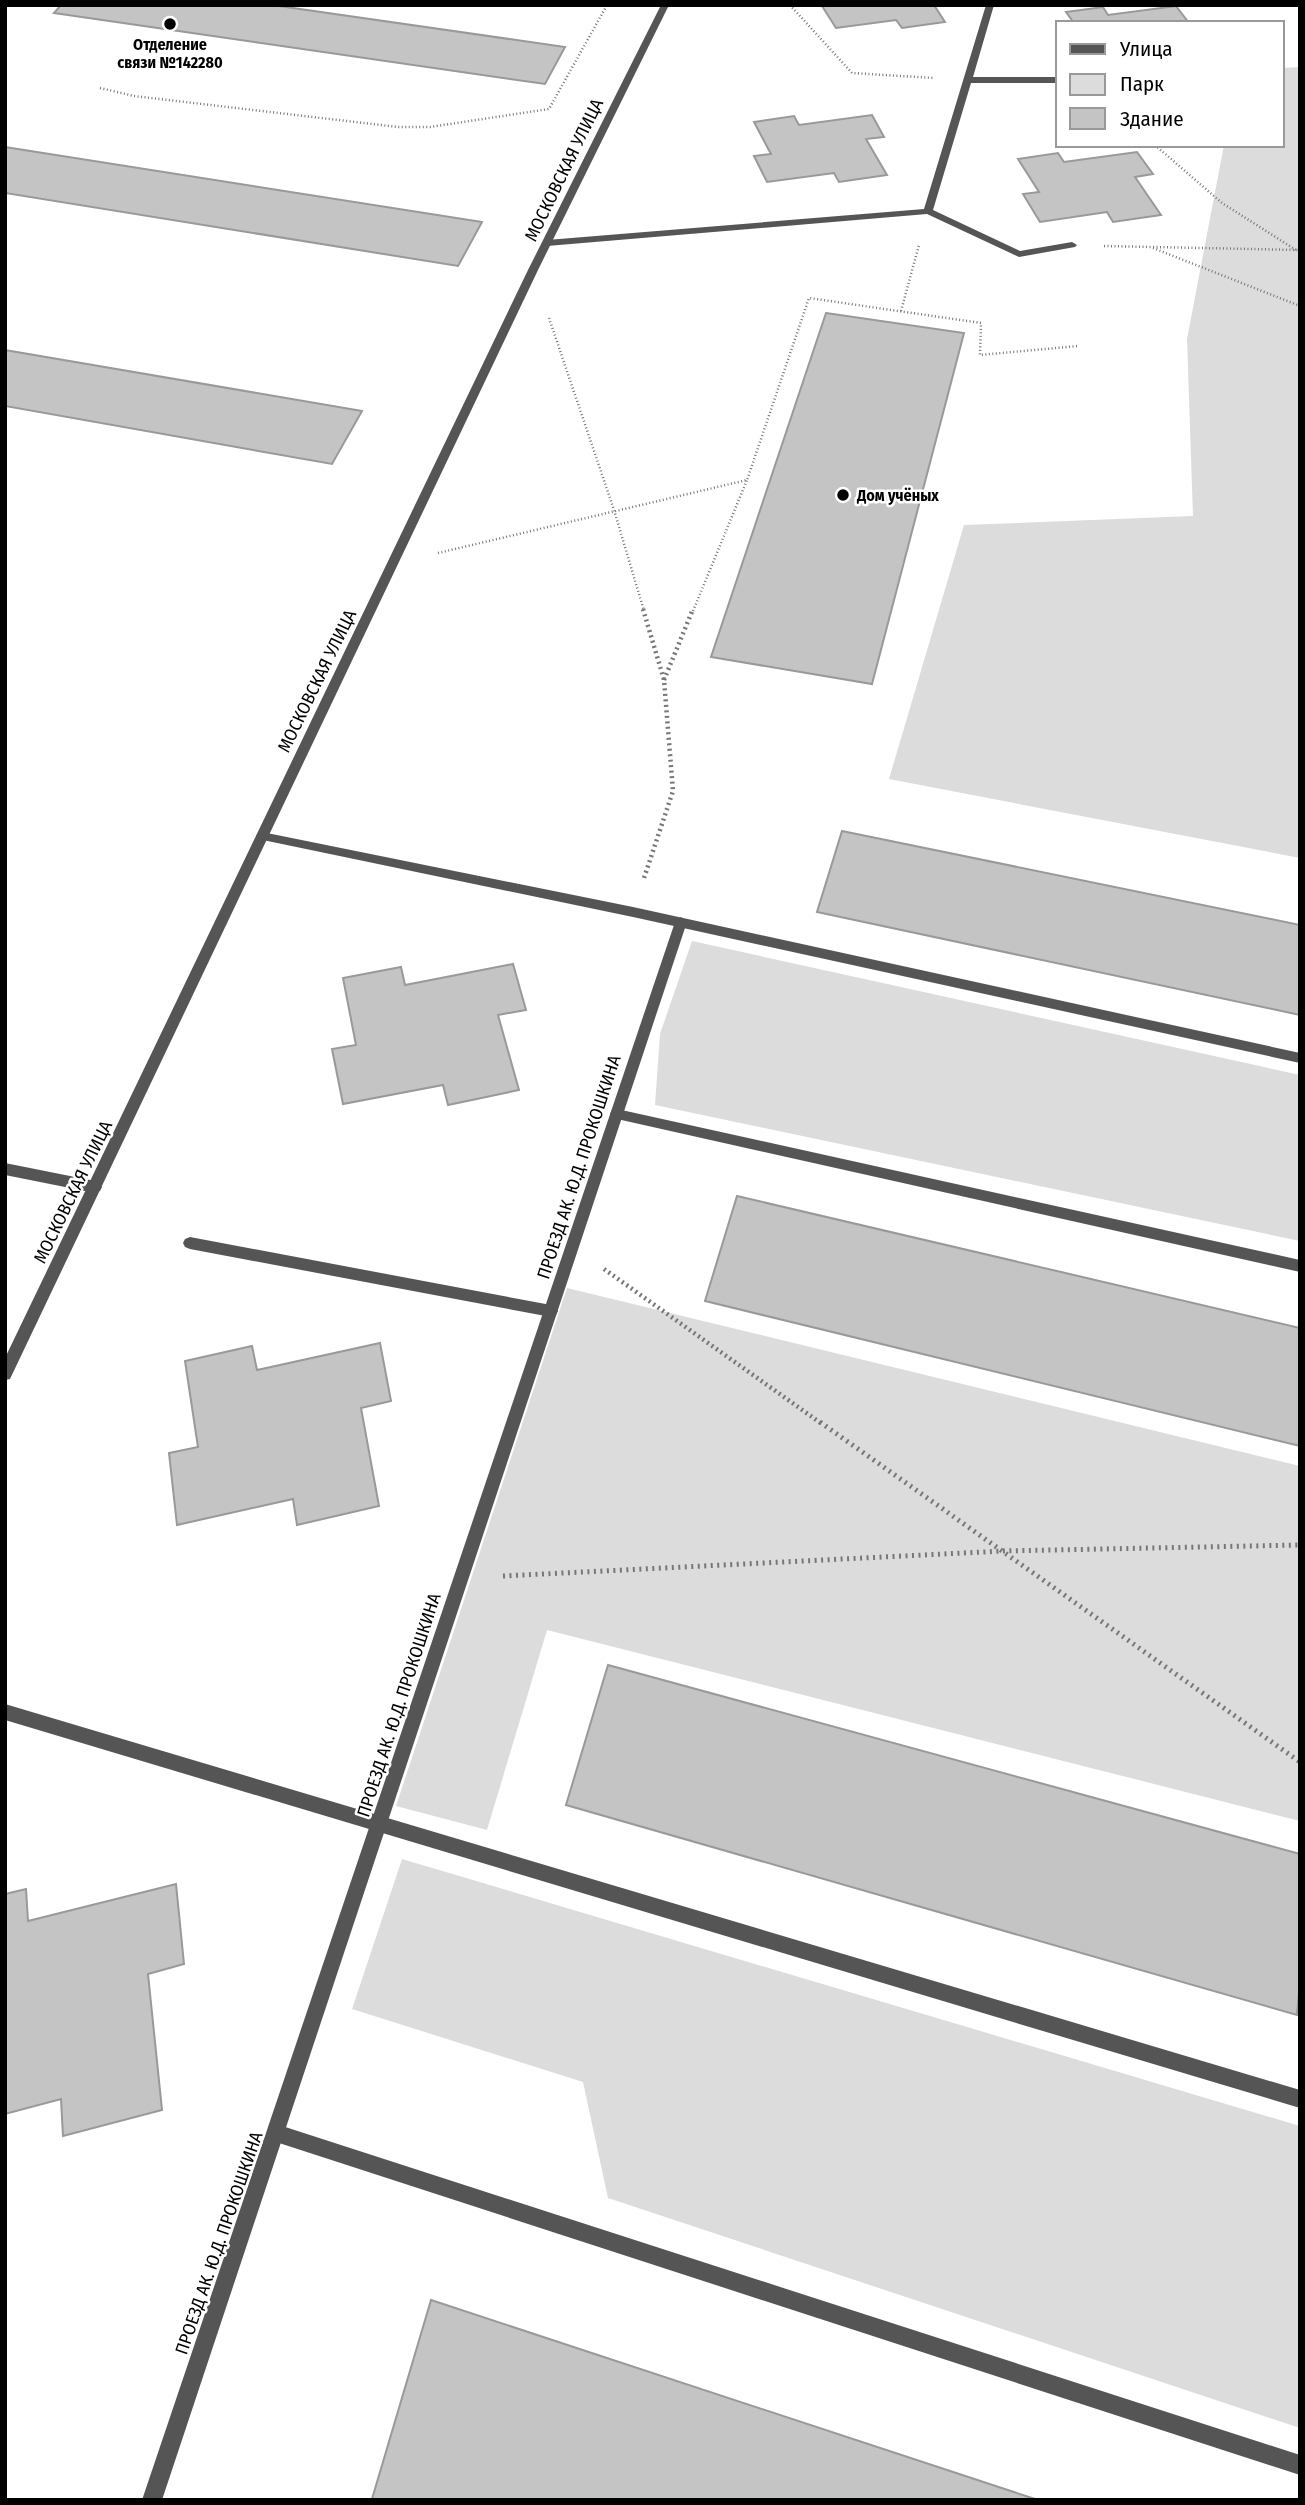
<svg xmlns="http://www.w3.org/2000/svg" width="1305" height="2505" viewBox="0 0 1305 2505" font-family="'Fira Sans Condensed',sans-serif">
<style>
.green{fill:#dcdcdc}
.building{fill:#c4c4c4;stroke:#999;stroke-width:2}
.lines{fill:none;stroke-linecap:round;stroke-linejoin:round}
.path-far2{stroke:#777;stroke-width:2.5;stroke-dasharray:1 2.5;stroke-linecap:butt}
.path-far1{stroke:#777;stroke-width:4.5;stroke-dasharray:2 3.5;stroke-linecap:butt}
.path{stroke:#777;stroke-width:5;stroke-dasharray:2 4.5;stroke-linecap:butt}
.service{fill:#555;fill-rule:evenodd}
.minor{fill:#555;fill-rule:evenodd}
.tertiary{fill:#555;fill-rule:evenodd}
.poi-dot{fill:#000;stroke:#fff;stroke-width:2.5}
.labels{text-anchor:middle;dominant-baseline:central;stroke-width:5;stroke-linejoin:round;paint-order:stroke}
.far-poi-label{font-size:16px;font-weight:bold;fill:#000;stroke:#fff}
.street-label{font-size:18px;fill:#000;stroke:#fff}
</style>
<rect width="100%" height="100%" fill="#fff"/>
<!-- green -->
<path class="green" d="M1300,67V858L889,779L964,525L1193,516L1187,339L1224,145H1282V68Z
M692,941L1300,1075V1241L655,1105L660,1034Z
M567,1288L1300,1466V1821L547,1630L487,1830L396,1806Z
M402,1859L1300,2126V2428L608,2198L583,2082L352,2009Z"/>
<!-- building -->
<path class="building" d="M61,5H272L565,47L545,84L54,13Z
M934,5L945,22L902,28L896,20L836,28L822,6Z
M1176,6L1189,23H1074L1066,12L1103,7L1108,15Z
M872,115L884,137L866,139L887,175L839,182L834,173L767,182L754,156L771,154L754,122L794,116L799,125Z
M5,147L482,222L458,266L5,193Z
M1137,152L1153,174L1135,177L1161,215L1113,222L1107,212L1040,222L1023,194L1039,192L1018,159L1058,153L1064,162Z
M826,313L964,333L872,684L711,657Z
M5,350L362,411L332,464L5,406Z
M842,831L1300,925V1015L817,912Z
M513,964L526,1010L498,1015L519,1090L448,1105L443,1085L343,1104L332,1049L356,1045L343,978L401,967L405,985Z
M737,1196L1300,1328V1446L705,1301Z
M380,1343L391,1401L361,1408L379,1506L297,1525L293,1499L177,1525L169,1453L198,1447L185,1361L252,1346L257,1370Z
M608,1665L1300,1854V1981L1297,2015L566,1805Z
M176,1884L184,1964L148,1974L162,2110L63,2136L61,2099L5,2114V1894L26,1889L28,1921Z
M431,2300L1038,2500H374L372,2499Z"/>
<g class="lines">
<!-- path-far2 -->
<path class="path-far2" d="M790,5L852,73L934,78
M100,88L134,96L398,127H430L549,109L607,5
M1155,145L1222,203L1296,250
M1104,246L1300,250
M1153,248L1300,306
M901,311L919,245
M549,318L614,510L644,611
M438,553L747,480L809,298L981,323L980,355L1078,346
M693,611L747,480"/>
<!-- path-far1 -->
<path class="path-far1" d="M643,609L664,680L673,791L644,878
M664,680L693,609
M604,1269L822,1424"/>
<!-- path -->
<path class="path" d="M820,1422L1300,1762
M503,1576L1003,1551L1300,1545"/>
<!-- service -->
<path class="service" d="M986,5H994L973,77H1058V83H971L933,210L1020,251L1072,242L1077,245L1075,247L1019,257L927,214L547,246L542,243L547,240L924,209Z
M262,832L633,907L1300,1053V1063L633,917L258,839L256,836L258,833Z
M617,1109L1300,1260V1272L617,1119L612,1118L610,1114L612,1110Z
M5,1163L95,1181L100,1183L102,1187L100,1191L95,1193L5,1175Z
M190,1237L551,1305L556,1307L558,1311L556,1315L551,1317L190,1249L185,1247L183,1243L185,1239Z
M5,1704L1300,2090V2108L5,1720Z
M276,2124L1300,2455V2475L276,2142L270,2139L267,2133L270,2127Z"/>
<!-- minor -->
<path class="minor" d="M681,917L687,922L162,2500H142L675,922Z"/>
<!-- tertiary -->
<path class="tertiary" d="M661,5H669L538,270L10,1379L5,1380V1358L528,270Z"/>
</g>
<!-- markers -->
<g class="poi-dot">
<circle cx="170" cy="24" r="7"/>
<circle cx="843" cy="495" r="7"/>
</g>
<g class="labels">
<!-- far-poi labels -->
<g class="far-poi-label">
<text x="170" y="44">Отделение<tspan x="170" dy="18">связи №142280</tspan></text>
<text x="857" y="495" text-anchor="start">Дом учёных</text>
</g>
<!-- street labels -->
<g class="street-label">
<text transform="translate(564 170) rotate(-64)">МОСКОВСКАЯ УЛИЦА</text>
<text transform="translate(317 681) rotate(-64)">МОСКОВСКАЯ УЛИЦА</text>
<text transform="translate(579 1167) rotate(-72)">ПРОЕЗД АК. Ю.Д. ПРОКОШКИНА</text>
<text transform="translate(73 1192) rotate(-64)">МОСКОВСКАЯ УЛИЦА</text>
<text transform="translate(399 1705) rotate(-72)">ПРОЕЗД АК. Ю.Д. ПРОКОШКИНА</text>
<text transform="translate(219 2243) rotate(-71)">ПРОЕЗД АК. Ю.Д. ПРОКОШКИНА</text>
</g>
</g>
<!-- border -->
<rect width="1305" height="2505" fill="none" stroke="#000000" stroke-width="14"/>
<!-- legend -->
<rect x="1056" y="21" width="228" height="126" fill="#ffffff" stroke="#999999" stroke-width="2"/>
<rect x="1070" y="44" width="35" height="10" fill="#555555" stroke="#999999" stroke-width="2"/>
<text x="1120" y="56" font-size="21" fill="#000000">Улица</text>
<rect x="1070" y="74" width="35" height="21" fill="#dcdcdc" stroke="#999999" stroke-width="2"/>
<text x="1120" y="91" font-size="21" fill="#000000">Парк</text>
<rect x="1070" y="108" width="35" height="21" fill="#c4c4c4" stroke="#999999" stroke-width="2"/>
<text x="1120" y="126" font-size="21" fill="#000000">Здание</text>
</svg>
